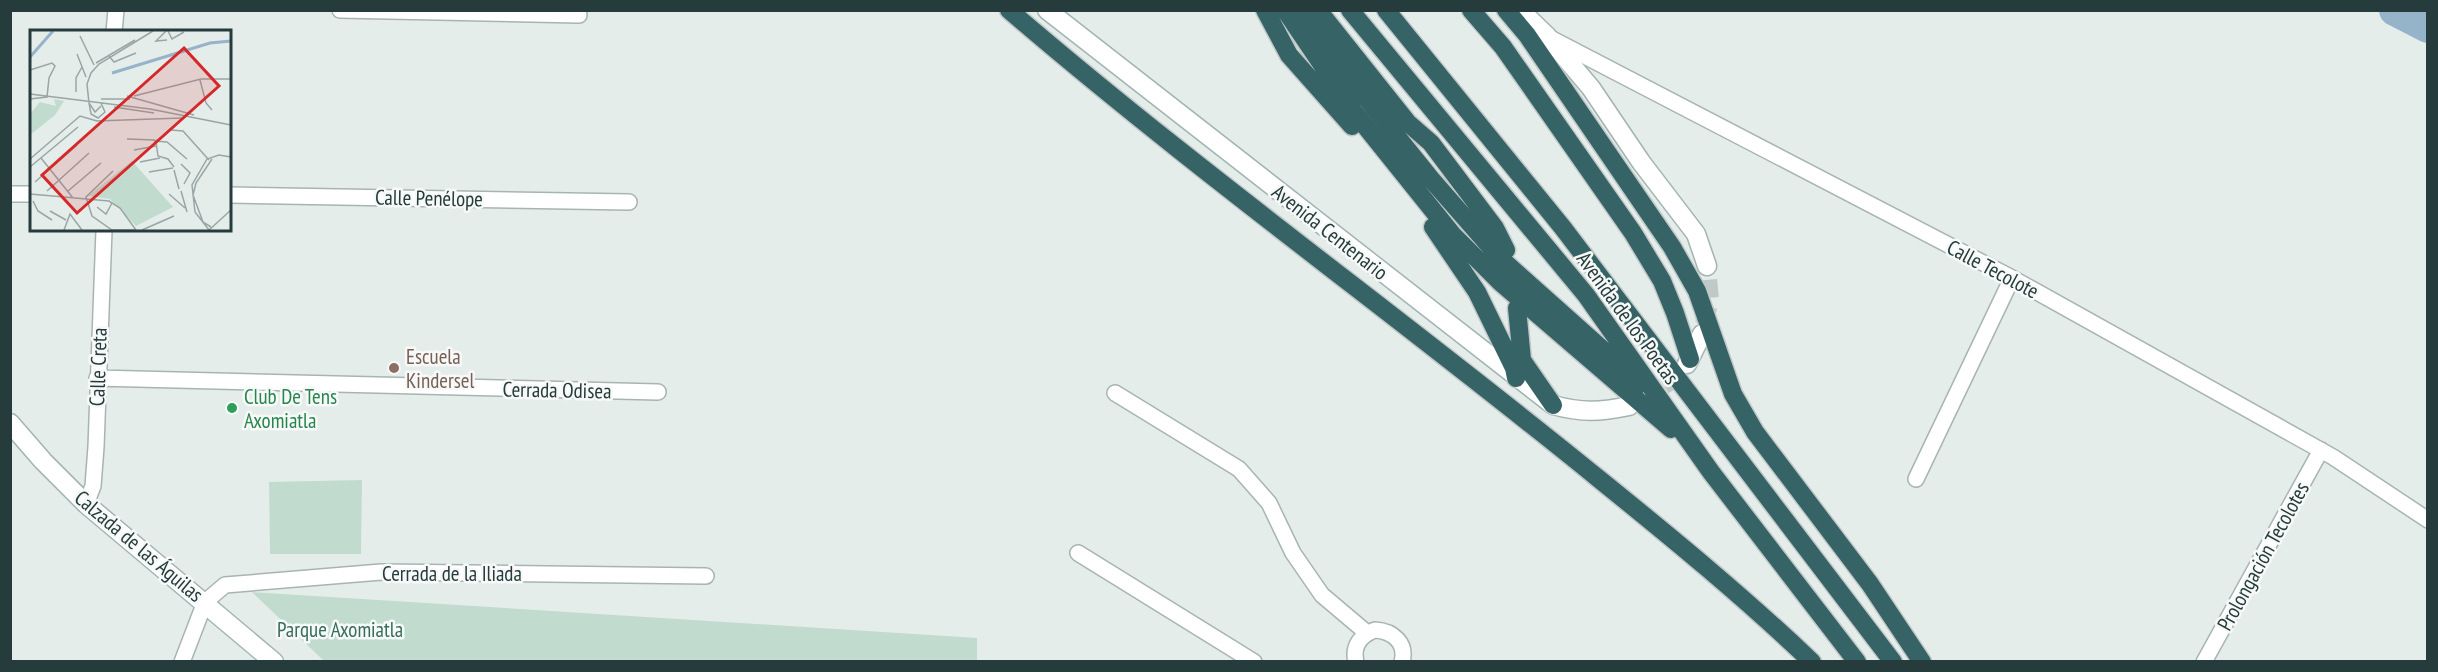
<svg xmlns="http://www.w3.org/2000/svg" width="2438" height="672" viewBox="0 0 2438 672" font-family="'PT Sans Narrow',sans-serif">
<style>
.green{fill:#c1dbcf}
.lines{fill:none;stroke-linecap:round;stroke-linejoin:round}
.river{stroke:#95b4ca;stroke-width:32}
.secondary-tunnel{stroke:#bfcac8;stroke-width:18;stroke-dasharray:18 9;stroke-linecap:butt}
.street-casing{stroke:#a8b4b3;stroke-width:18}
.secondary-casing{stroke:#a2b4b2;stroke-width:21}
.highway-casing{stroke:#c2c8c8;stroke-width:21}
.street{stroke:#fff;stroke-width:15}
.secondary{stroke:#fff;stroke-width:18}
.highway{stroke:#366365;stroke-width:18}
.education-dot{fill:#8d6e63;stroke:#f6f9f8;stroke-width:2}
.leisure-dot{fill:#2e9e5b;stroke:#f6f9f8;stroke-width:2}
.labels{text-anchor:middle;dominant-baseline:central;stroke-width:5;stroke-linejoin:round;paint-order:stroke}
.street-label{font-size:21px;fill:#263c3c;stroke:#f6f9f8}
.education-label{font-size:21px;fill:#785e54;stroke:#f6f9f8;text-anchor:start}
.leisure-label{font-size:21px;fill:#27864d;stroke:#f6f9f8;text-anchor:start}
.park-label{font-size:21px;fill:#356e5a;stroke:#f6f9f8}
.inset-river{fill:none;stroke:#95b4ca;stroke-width:3}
.inset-road{fill:none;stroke:#99a6a5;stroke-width:1.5}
.view{fill:#d62828;fill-opacity:0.15;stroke:#d62828;stroke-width:3}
.inset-edge{fill:none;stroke:#263c3c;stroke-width:3}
</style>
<rect width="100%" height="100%" fill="#e5edeb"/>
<!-- green -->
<path class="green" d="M362,480L361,554H270L269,482Z
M252,592L977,638V661H324Z"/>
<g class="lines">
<!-- river -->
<path class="river" d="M2395,10L2428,27"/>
<!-- secondary-tunnel -->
<path class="secondary-tunnel" d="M1704,324L1710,300L1707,266
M1641,400L1671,381L1685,365"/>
<!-- street casing -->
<g class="street-casing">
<path id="street" d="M340,10L579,15
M114,32L116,10
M1552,39L2012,278L2333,457L2428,520
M10,194H32
M230,195L629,202
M97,378L658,392
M1115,393L1239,469L1269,503L1293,553L1322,595L1367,633
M1916,479L2012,278
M86,504L93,486L96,447L104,230
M1078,553L1254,662
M182,662L205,602L225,585L381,572L706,576
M1356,662C1352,646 1361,635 1375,630C1393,631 1407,643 1402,662
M2204,662L2321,450"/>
</g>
<!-- secondary casing -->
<g class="secondary-casing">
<path id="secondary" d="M1047,10L1553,405C1582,413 1600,412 1629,406
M1520,10L1547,36L1591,88L1641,162L1696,234L1707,266
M1687,364L1702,334
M10,423L43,461L86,504L274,662"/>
</g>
<!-- highway casing -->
<g class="highway-casing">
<path id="highway" d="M1009,10C1200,174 1404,320 1599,479C1672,538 1744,597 1812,662
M1265,10L1289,55L1352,126
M1285,10L1354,112L1452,234L1500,282L1671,429
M1301,10L1319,38L1374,108L1431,179L1501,259L1621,366L1637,386
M1318,10L1408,123L1431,143L1495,228L1506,250
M1350,10L1586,295L1711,472L1857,662
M1386,10L1563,228L1893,662
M1471,10L1503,47L1633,233L1662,281L1675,313L1690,359
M1506,10L1527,35L1672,247L1697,291L1733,394L1755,432L1870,584L1922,662
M1433,227L1477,292L1514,368L1516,378
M1517,308L1522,360L1553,405"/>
</g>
<!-- street -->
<use href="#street" class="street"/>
<!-- secondary -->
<use href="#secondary" class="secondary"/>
<!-- highway -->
<use href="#highway" class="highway"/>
</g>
<!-- markers -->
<circle class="education-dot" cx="394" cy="368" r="6"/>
<circle class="leisure-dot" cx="232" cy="408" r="6"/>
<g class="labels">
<!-- street labels -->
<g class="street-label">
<text transform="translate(429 198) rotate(1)">Calle Penélope</text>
<text transform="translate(1330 232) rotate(38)">Avenida Centenario</text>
<text transform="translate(1993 269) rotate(28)">Calle Tecolote</text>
<text transform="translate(1628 318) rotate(54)">Avenida de los Poetas</text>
<text transform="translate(98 367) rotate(-88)">Calle Creta</text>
<text transform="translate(557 390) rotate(1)">Cerrada Odisea</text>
<text transform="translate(139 546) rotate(40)">Calzada de las Águilas</text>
<text transform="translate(2263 556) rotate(-61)">Prolongación Tecolotes</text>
<text x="452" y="573">Cerrada de la Iliada</text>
</g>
<!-- education labels -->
<g class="education-label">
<text x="406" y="356">Escuela<tspan x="406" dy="24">Kindersel</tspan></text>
</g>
<!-- leisure labels -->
<g class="leisure-label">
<text x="244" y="396">Club De Tens<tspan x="244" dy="24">Axomiatla</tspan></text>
</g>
<!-- park labels -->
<g class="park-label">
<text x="340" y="629">Parque Axomiatla</text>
</g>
</g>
<!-- overview -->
<g transform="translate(30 30)">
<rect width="201" height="201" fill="#e5edeb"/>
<path d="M24,69L34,71L25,85L0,105V84L10,72L26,76ZM102,131L143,177L106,196L80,169L58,166Z" fill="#c1dbcf"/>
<path class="inset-river" d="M0,27L23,1M82,43L180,13L201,11"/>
<path class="inset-road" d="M136,1L126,11L137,10M138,1L142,9L154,2M50,6L64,35M47,24L56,47M79,26L84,32L106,23M66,33L105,10M0,40L22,33L25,36L19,48L17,67L0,69M170,50L176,73L182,80M46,62V48L52,37M0,64L120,79L201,95M97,66L164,85M104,66L171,49H201M71,69H100M59,73L61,84L68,88L75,82L71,73M71,76L65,82L59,73L57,54L61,43L69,34L123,1M84,77L124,83M66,91L152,88M141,100L153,101L179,130M97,109L125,110M128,110L124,111L137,112L157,129M126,112L128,126L138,129L144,137M104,120L126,116M11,128L43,168M0,129L50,86L67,91M110,132L130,128M151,134L160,143L154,154M0,137L48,97M144,140L149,159M83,141L56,167L62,186L82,200H106M119,142L143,138M5,152L47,115M17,161L59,123M38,161L71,133M151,161L157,182M0,164L79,171L90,178L106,200M139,164L155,178M3,171L8,181L22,190M67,177L76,184L82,173M20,181L36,190M181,197L173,192L163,165L166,153L182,129M34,200L40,184L52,200M112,200L144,186M179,200L165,182L162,155L177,129L189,125L201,127M179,200L201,180"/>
<path class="view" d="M154,18L189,56L47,183L12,145Z"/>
<rect width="201" height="201" class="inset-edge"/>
</g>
<!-- border -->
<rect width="2438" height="672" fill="none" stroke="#263c3c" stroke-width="24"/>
</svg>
